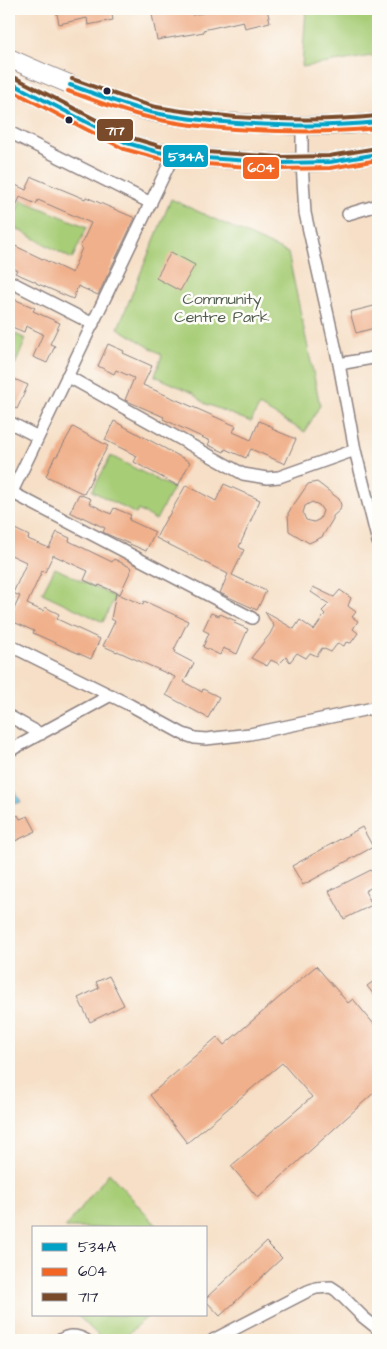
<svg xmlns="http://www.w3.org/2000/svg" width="387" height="1349" viewBox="0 0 387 1349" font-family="'Architects Daughter',sans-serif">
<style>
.green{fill:#a7cd77;stroke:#647859}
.water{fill:#60c1df;stroke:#41728d}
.building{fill:#f0b08b;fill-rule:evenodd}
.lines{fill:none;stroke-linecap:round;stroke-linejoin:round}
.minor-casing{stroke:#8c8080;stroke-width:14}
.primary-casing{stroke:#8c8080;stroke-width:20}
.minor{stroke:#fff;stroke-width:11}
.primary{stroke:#fff;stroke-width:18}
.bus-1-casing{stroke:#fdfcf7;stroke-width:8}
.bus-2-casing{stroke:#fdfcf7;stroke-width:8}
.bus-3-casing{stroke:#fdfcf7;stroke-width:8}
.bus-1{stroke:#02a2c7;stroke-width:4}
.bus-2{stroke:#f26522;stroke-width:4}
.bus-3{stroke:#7a4b2a;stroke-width:4}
.bus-dot{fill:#22223b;stroke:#fdfcf7;stroke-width:2}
.labels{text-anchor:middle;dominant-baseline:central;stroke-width:5;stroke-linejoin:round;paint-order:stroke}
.park-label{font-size:16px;fill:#515e50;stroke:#fdfcf7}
.line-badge{stroke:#fdfcf7;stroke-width:2}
.badge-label{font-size:14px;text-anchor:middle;font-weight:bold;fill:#fff}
</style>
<rect width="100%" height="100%" fill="#fdfcf7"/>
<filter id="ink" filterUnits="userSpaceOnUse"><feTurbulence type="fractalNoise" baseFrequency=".02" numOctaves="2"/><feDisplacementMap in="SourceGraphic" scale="10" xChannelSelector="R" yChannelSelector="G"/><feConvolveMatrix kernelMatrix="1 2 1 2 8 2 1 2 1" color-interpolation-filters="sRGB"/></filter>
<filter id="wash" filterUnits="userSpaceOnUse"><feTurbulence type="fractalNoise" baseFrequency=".0096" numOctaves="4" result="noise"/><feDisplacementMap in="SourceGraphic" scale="20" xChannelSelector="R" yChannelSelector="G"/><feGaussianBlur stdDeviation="1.12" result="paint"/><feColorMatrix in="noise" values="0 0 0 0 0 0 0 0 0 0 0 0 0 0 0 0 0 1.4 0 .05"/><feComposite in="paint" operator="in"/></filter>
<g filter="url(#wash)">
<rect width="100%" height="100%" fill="#f6dfc6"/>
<!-- green -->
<path class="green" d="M306,9H378V55L302,67Z
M171,199L288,253L320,405L305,432L259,406L251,422L204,403L193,393L155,376L162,355L118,328Z
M21,200L87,227L72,259L10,225Z
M9,331L26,339L15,365L9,362Z
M111,456L173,488L156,520L138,510L136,514L92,491Z
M55,568L115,597L103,622L42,593Z
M109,1173L159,1228H65Z
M77,1315H149L122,1340H103Z"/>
<!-- water -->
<path class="water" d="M14,789L21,802L9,805V792Z"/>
<g id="blocks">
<!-- building -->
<path class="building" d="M56,9H111L113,20L88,25L87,18L59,24Z
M151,9H191L192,15L212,11L211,9H267L270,22L245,28L243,21L203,30L204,32L157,40Z
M32,177L85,199L86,197L135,218L98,295L78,286L73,299L36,283V282L15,273L17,270L9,266V243L72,273L82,248L80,247L91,223L38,200L36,204L20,197L9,223V182L26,190Z
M171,252L195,265L180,291L156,278Z
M9,297L35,308L33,311L60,323L50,344L55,346L47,363L33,357L43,334L26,326L24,332L12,327L13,325L9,323Z
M378,305V327L356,333L350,312Z
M108,344L124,351L123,353L152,366L143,385L236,426L233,432L251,440L259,421L273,427L272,429L296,439L285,464L251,449L246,458L225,449L224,452L208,445L210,441L163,419L164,417L125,400L134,378L116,370L114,374L98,366Z
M12,378L28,385L17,409L9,405V384Z
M114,421L190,462L178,486L134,462L137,456L105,440Z
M73,427L108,446L93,473L94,474L84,494L46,476L55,456H57Z
M317,482L339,499L341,505L340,510L333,516V519L322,537L309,543L289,531L288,513L308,484ZM312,502L319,505L323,511L320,519L314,522L306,520L303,513L305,506Z
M224,484L260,500L239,547L244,550L232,575L266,591L257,610L220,593L228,574L156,538L167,517H168L186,485L216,501Z
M79,494L91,499L89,503L111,514L114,508L131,515L129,520L155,532L146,551L109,535L103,532L105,528L82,517V518L70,512Z
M15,529L29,536L28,539L49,548L57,532L70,538L69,541L112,562L114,559L132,568L120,594L99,585L98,587L84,580L88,571L53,555L45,572L42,571L27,604L43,611L45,607L59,614L57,619L100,639L91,659L33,633L34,631L9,620L20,596L13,593L26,564H25L26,562L9,554V543Z
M313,587L334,597L340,590L351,598L348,606L356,612L352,617L358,621L353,629L358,633L351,643L346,642L344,646L338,643L331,652L322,648L317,656L310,653L306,658L297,653L290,662L286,657L279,664L271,660L267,666L251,658L270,634L274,626L265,612L294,629L300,620L314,630L325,614L322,611L329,604L311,592Z
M116,593L143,605L144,601L188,621L174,650L176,651L175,653L194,663L184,682L202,692L203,689L219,697L208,718L166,695L175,677L117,651V652L103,646L115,621L111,619Z
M211,613L219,616L220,614L236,621L234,623L248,629L237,654L223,648L220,655L203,647L209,633L203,630Z
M18,815L20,819L28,816L36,831L9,844V820Z
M362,827L373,847L303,885L292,866Z
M371,870L378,884L365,891L372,905L344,919L329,891Z
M316,966L348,1003L353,999L378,1029V1089L258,1198L231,1166L312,1097L282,1063L187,1143L150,1095L217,1037L224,1045Z
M109,976L124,1005L90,1022L78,998L99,988L96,982Z
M378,978V1000L367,986Z
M266,1242L282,1258L220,1316L206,1301V1298Z"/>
</g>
</g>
<g filter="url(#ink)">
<use href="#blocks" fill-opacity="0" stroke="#8c8080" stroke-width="1"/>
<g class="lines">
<!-- minor casing -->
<g class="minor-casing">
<path id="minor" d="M302,126V163L305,213L339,364L355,450L378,542
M9,132L151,203
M348,214L378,205
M9,281L93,324
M339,364L378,357
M67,376L243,474L267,478L279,477L355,450
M9,422L38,437
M9,491L252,618
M9,498L174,154
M9,645L130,705L183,734L195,738L206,739L250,734L378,707
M9,716L41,734
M9,751L111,695
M60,1340C69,1334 77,1335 86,1340
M213,1340L308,1291L316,1288L331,1287L337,1291L363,1317L378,1329"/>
</g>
<!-- primary casing -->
<g class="primary-casing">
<path id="primary" d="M9,58C49,76 90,94 132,107C163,117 195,119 226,122C277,126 328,128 378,122
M9,82L127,143L158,152L190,157L281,163L330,162L378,154"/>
</g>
<!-- minor -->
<use href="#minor" class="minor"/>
<!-- primary -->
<use href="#primary" class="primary"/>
<!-- bus-1 casing -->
<g class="bus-1-casing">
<path id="bus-1" d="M9,82L127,143L158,152L190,157L281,163L330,162L378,154
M70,85C96,94 122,105 150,112C178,118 208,121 237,123C284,126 331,127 378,122"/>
</g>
<!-- bus-2 casing -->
<g class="bus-2-casing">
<path id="bus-2" d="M9,89L124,149L157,158L190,163L281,169L330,168L378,160
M68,91C94,100 120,111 147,117C176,124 205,127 234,129C282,132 330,133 378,128"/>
</g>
<!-- bus-3 casing -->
<g class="bus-3-casing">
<path id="bus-3" d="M12,76L129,137L159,146L191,151L281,157L329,156L377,148
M72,79C99,88 125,99 152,106C180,112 208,114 236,117C283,120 330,121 377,116"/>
</g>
<!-- bus-1 -->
<use href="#bus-1" class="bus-1"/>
<!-- bus-2 -->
<use href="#bus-2" class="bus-2"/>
<!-- bus-3 -->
<use href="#bus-3" class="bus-3"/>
</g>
</g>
<!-- markers -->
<g class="bus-dot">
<circle cx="107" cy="91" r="4.5"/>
<circle cx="69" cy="120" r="4.5"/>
</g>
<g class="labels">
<!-- park labels -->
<g class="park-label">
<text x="222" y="299">Community<tspan x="222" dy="18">Centre Park</tspan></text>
</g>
</g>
<g class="line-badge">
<rect x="96" y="118" width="38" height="24" rx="5" fill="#7a4b2a"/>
<rect x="162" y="144" width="47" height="24" rx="5" fill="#02a2c7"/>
<rect x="242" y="156" width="38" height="24" rx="5" fill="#f26522"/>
</g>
<g class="badge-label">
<text x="115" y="135">717</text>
<text x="186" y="161">534A</text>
<text x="261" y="172">604</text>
</g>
<!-- margin -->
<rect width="387" height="1349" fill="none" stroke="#fdfcf7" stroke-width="30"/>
<!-- legend -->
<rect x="32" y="1226" width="175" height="90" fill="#fdfcf7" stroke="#a5a5ac"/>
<rect x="42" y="1243" width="25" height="8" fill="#02a2c7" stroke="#a5a5ac"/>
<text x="78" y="1252" font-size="15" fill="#22223b">534A</text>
<rect x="42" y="1268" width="25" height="8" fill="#f26522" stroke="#a5a5ac"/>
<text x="78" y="1276" font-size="15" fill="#22223b">604</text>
<rect x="42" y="1293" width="25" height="8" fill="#7a4b2a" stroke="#a5a5ac"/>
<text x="78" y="1302" font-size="15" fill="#22223b">717</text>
</svg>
